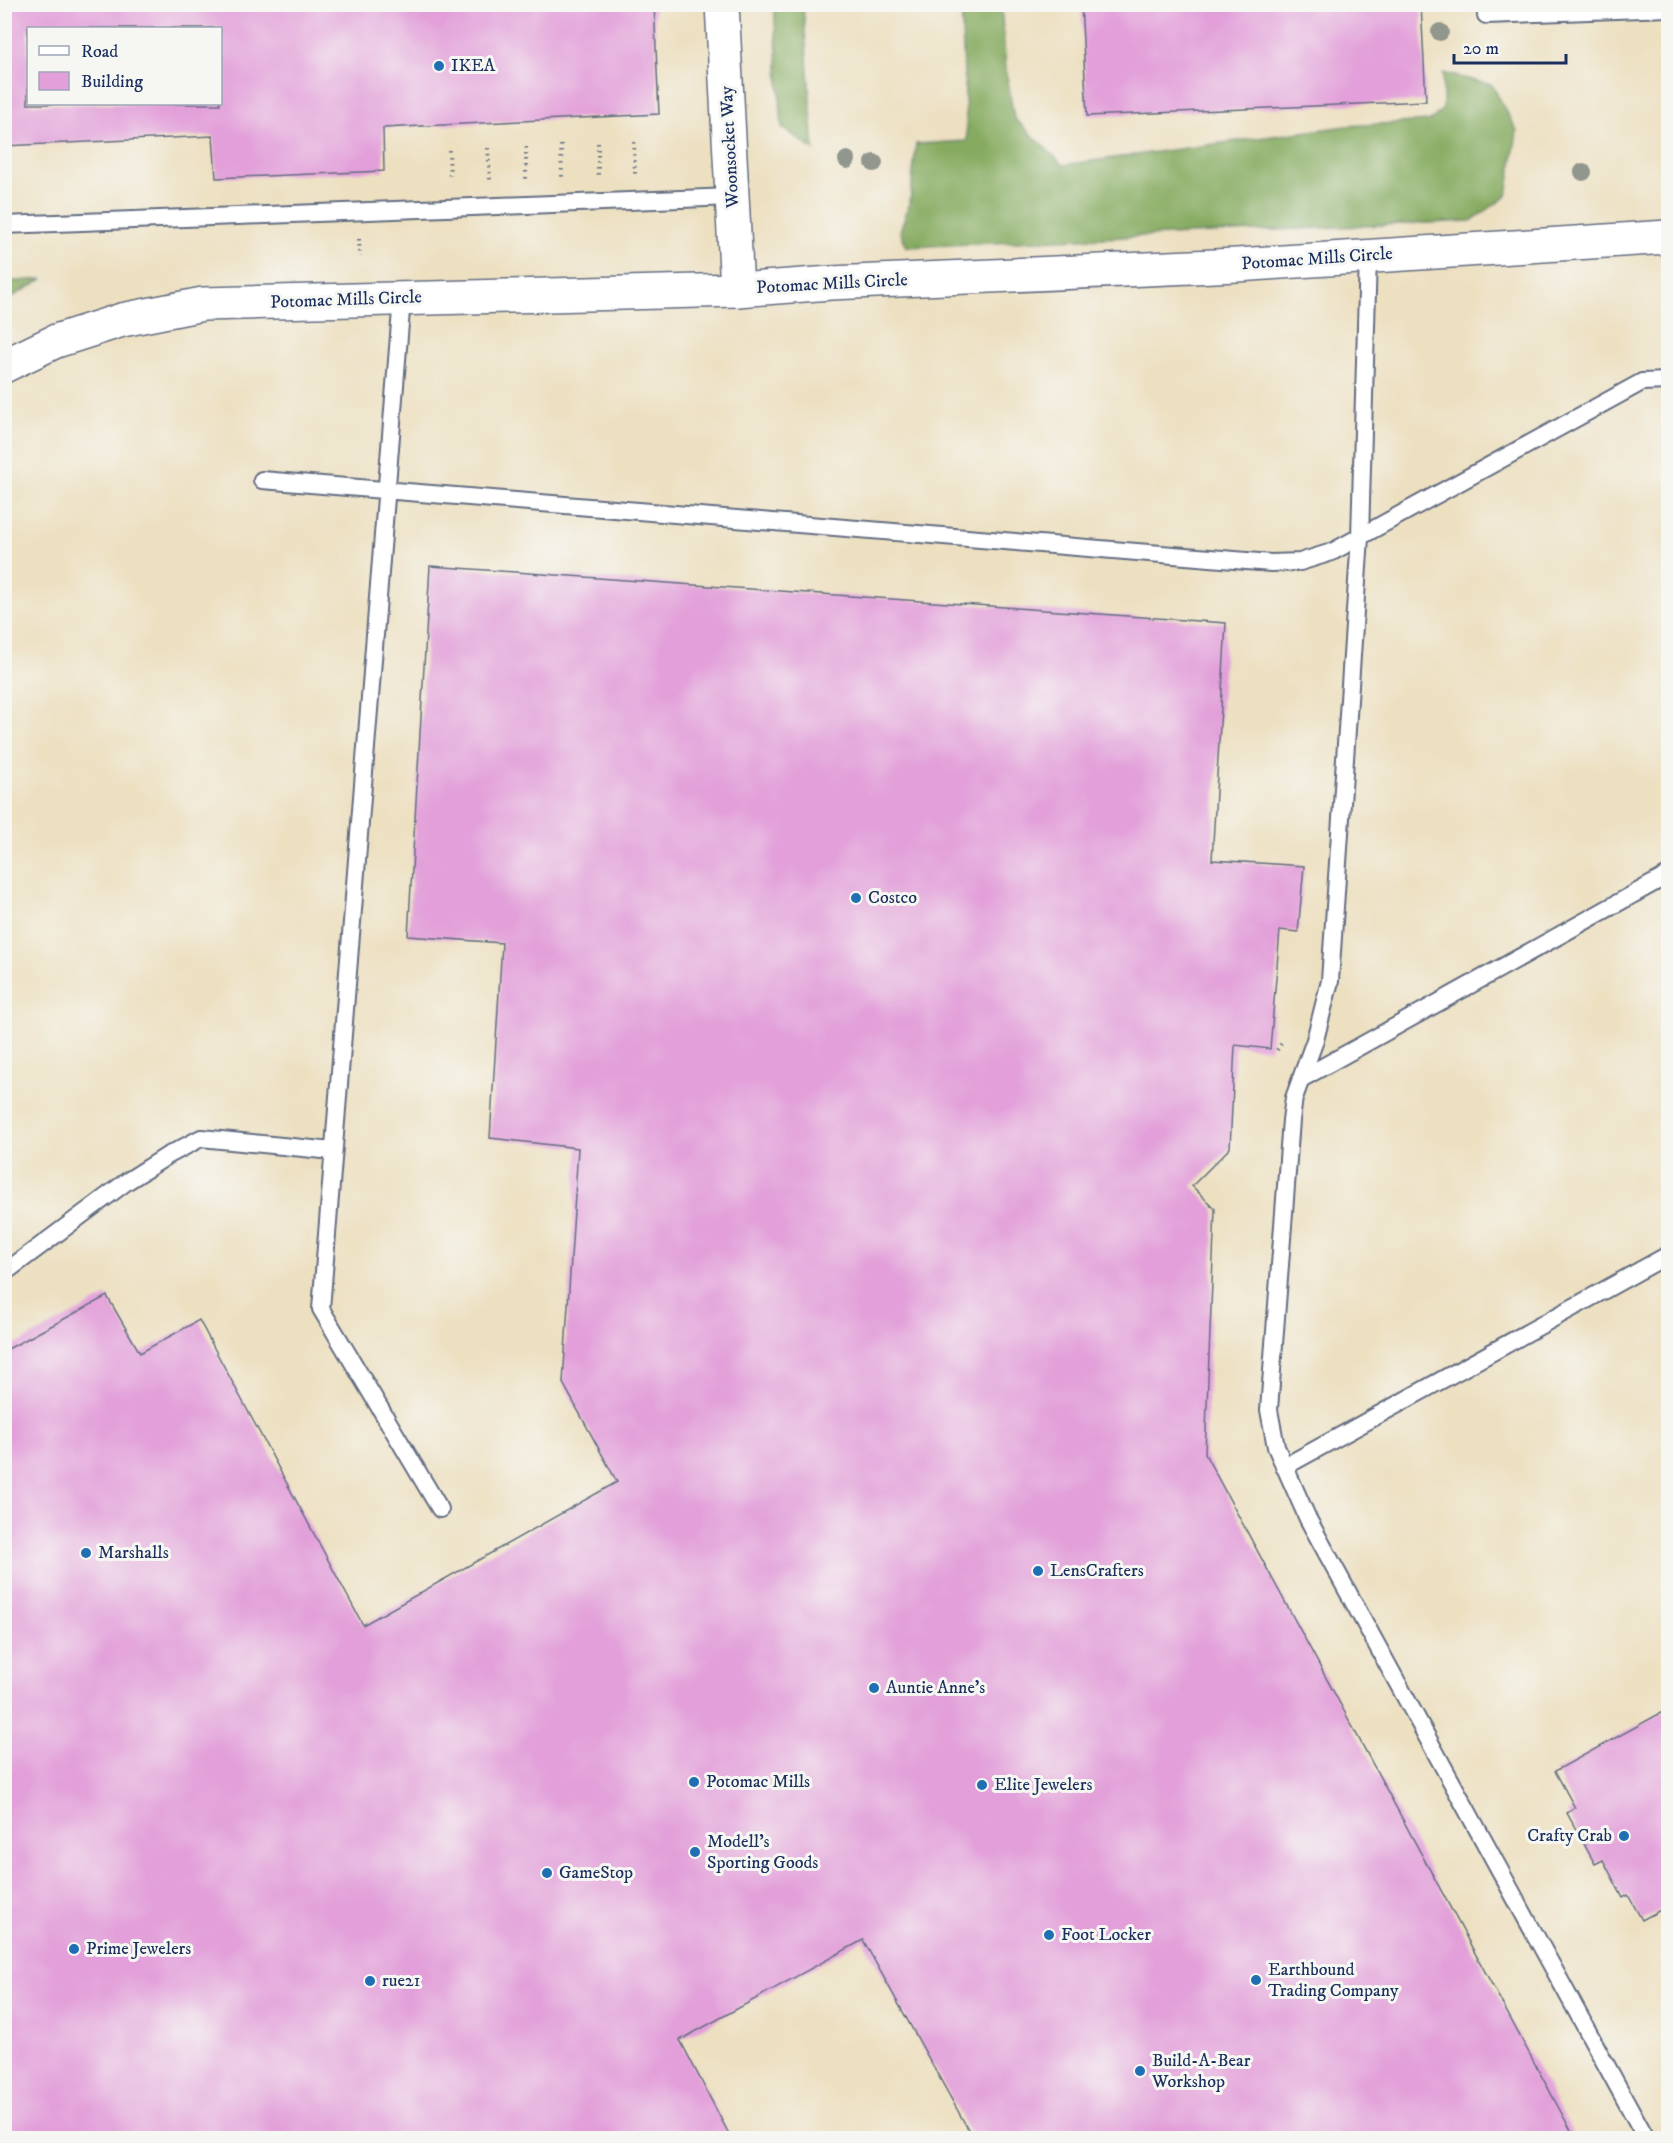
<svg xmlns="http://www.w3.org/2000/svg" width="1673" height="2143" viewBox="0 0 1673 2143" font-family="'IM FELL DW Pica',serif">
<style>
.forest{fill:#86ab61;stroke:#506d60;stroke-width:1.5}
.building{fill:#e29fd9;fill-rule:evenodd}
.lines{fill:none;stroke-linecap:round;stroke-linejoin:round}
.lane-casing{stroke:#646d81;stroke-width:20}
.street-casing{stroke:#646d81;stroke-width:36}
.secondary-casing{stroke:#646d81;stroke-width:36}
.path{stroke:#646d81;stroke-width:4;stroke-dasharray:1.5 4.5;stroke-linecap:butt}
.lane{stroke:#fff;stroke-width:16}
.street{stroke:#fff;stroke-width:33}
.secondary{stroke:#fff;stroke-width:33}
.tree{fill:#91978d}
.poi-dot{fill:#1f6fb2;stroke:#f6f6f2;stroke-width:2}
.labels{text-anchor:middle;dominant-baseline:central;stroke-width:6;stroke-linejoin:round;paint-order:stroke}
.poi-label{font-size:18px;fill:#1b2f5e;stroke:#f6f6f2;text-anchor:start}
.street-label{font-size:18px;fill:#1b2f5e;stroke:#f6f6f2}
</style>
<rect width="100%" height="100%" fill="#f6f6f2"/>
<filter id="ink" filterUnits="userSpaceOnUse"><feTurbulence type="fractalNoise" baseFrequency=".0167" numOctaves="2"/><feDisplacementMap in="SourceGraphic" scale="12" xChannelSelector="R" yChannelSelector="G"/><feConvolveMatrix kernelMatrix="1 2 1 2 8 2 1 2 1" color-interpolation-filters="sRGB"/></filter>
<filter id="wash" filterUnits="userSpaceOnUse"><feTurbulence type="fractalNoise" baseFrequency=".008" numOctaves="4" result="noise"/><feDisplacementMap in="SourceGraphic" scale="24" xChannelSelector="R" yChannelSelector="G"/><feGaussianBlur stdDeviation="1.35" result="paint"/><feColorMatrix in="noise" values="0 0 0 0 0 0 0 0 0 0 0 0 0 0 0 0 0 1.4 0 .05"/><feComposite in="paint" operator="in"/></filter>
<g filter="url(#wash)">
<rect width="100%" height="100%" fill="#ede0c1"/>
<!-- forest -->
<path class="forest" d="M774,5H803L814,150L782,127Z
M961,5H1001L1006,71L1014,118L1063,165L1346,126L1430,121L1443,109V73L1492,85L1517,131L1507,196L1471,221L907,247L900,231L910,202L916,144L967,141Z
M43,279L5,301V282Z"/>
<g id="blocks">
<!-- building -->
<path class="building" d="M4,4H654L659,114L383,128L384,171L216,178L213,136L4,146ZM28,28H220V104H28Z
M1081,4H1421L1426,101L1087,116Z
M430,566L1226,623L1212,860L1304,866L1298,932L1280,930L1270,1049L1235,1045L1230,1148L1192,1186L1215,1209L1205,1454L1575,2138H973L863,1940L680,2040L731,2138H4V1351L107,1296L140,1353L199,1320L363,1625L617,1482L563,1383L578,1148L490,1138L502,943L408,936Z
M1668,1709V1906L1642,1920L1628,1895L1623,1898L1603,1860L1595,1864L1567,1813L1575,1808L1555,1771Z"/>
</g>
</g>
<g filter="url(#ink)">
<use href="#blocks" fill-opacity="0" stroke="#646d81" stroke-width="1.5"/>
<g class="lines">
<!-- lane casing -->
<g class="lane-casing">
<path id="lane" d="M1485,4L1486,15L1668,8
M4,225L732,197
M1368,256L1360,537L1330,981L1315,1040L1294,1098L1291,1120L1269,1410L1276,1447L1308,1519L1646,2138
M402,298L321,1309L440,1509
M262,480L1271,563L1300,562L1332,552L1642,382L1668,381
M1301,1079L1668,875
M4,1273L126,1182L167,1156L201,1138L333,1151
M1284,1467L1668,1255"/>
</g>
<!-- street casing -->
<g class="street-casing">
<path id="street" d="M722,4L737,290"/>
</g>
<!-- secondary casing -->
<g class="secondary-casing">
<path id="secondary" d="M4,366L56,341L122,320L203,304L737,290L831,283L1237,265L1668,237"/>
</g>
<!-- path -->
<path class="path" d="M634,142L635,174
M598,143V175
M561,145L562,177
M526,147V179
M488,148L490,180
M449,150L450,179
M359,239L360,257
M1277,1050L1283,1041"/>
<!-- lane -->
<use href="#lane" class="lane"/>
<!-- street -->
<use href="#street" class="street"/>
<!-- secondary -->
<use href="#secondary" class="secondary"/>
</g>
<!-- trees -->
<g class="tree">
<circle cx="1440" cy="32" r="9"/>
<circle cx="847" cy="160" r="9"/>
<circle cx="874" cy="163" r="9"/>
<circle cx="1583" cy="172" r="9"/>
</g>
</g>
<!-- markers -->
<g class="poi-dot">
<circle cx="439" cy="66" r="6"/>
<circle cx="856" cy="898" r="6"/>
<circle cx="86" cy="1553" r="6"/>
<circle cx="1038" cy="1571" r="6"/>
<circle cx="874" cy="1688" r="6"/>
<circle cx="694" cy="1782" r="6"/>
<circle cx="982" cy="1785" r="6"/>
<circle cx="1624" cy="1836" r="6"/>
<circle cx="695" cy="1852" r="6"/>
<circle cx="547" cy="1873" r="6"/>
<circle cx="1049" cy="1935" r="6"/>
<circle cx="74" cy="1949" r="6"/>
<circle cx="1256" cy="1980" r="6"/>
<circle cx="370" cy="1981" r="6"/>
<circle cx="1140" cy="2071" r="6"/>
</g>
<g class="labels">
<!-- poi labels -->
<g class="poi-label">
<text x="451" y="66">IKEA</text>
<text x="868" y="898">Costco</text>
<text x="98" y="1553">Marshalls</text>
<text x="1050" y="1571">LensCrafters</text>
<text x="886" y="1688">Auntie Anne's</text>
<text x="706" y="1782">Potomac Mills</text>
<text x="994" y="1785">Elite Jewelers</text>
<text x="1612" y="1836" text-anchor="end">Crafty Crab</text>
<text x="707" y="1842">Modell's<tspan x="707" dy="21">Sporting Goods</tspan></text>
<text x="559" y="1873">GameStop</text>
<text x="1061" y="1935">Foot Locker</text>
<text x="86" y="1949">Prime Jewelers</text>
<text x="1268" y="1970">Earthbound<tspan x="1268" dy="21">Trading Company</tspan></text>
<text x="382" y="1981">rue21</text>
<text x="1152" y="2061">Build-A-Bear<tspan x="1152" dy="21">Workshop</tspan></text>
</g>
<!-- street labels -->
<g class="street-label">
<text transform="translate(730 147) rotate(-93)">Woonsocket Way</text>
<text transform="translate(1317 259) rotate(-4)">Potomac Mills Circle</text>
<text transform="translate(832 284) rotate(-3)">Potomac Mills Circle</text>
<text transform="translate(346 300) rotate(-2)">Potomac Mills Circle</text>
</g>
</g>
<!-- margin -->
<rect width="1673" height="2143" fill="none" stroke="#f6f6f2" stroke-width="24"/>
<!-- legend -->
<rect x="27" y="27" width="195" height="78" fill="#f6f6f2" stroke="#9ea6b7" stroke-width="1.5"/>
<rect x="39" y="46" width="30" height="9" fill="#ffffff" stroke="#9ea6b7" stroke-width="1.5"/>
<text x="81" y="57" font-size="18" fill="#1b2f5e">Road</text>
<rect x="39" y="72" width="30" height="18" fill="#e29fd9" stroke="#9ea6b7" stroke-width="1.5"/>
<text x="81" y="87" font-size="18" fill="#1b2f5e">Building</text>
<!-- scale -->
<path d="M1454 54v9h112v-9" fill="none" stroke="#1b2f5e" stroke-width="3"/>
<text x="1463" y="54" font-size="18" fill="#1b2f5e" stroke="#f6f6f2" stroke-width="4.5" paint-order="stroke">20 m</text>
</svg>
